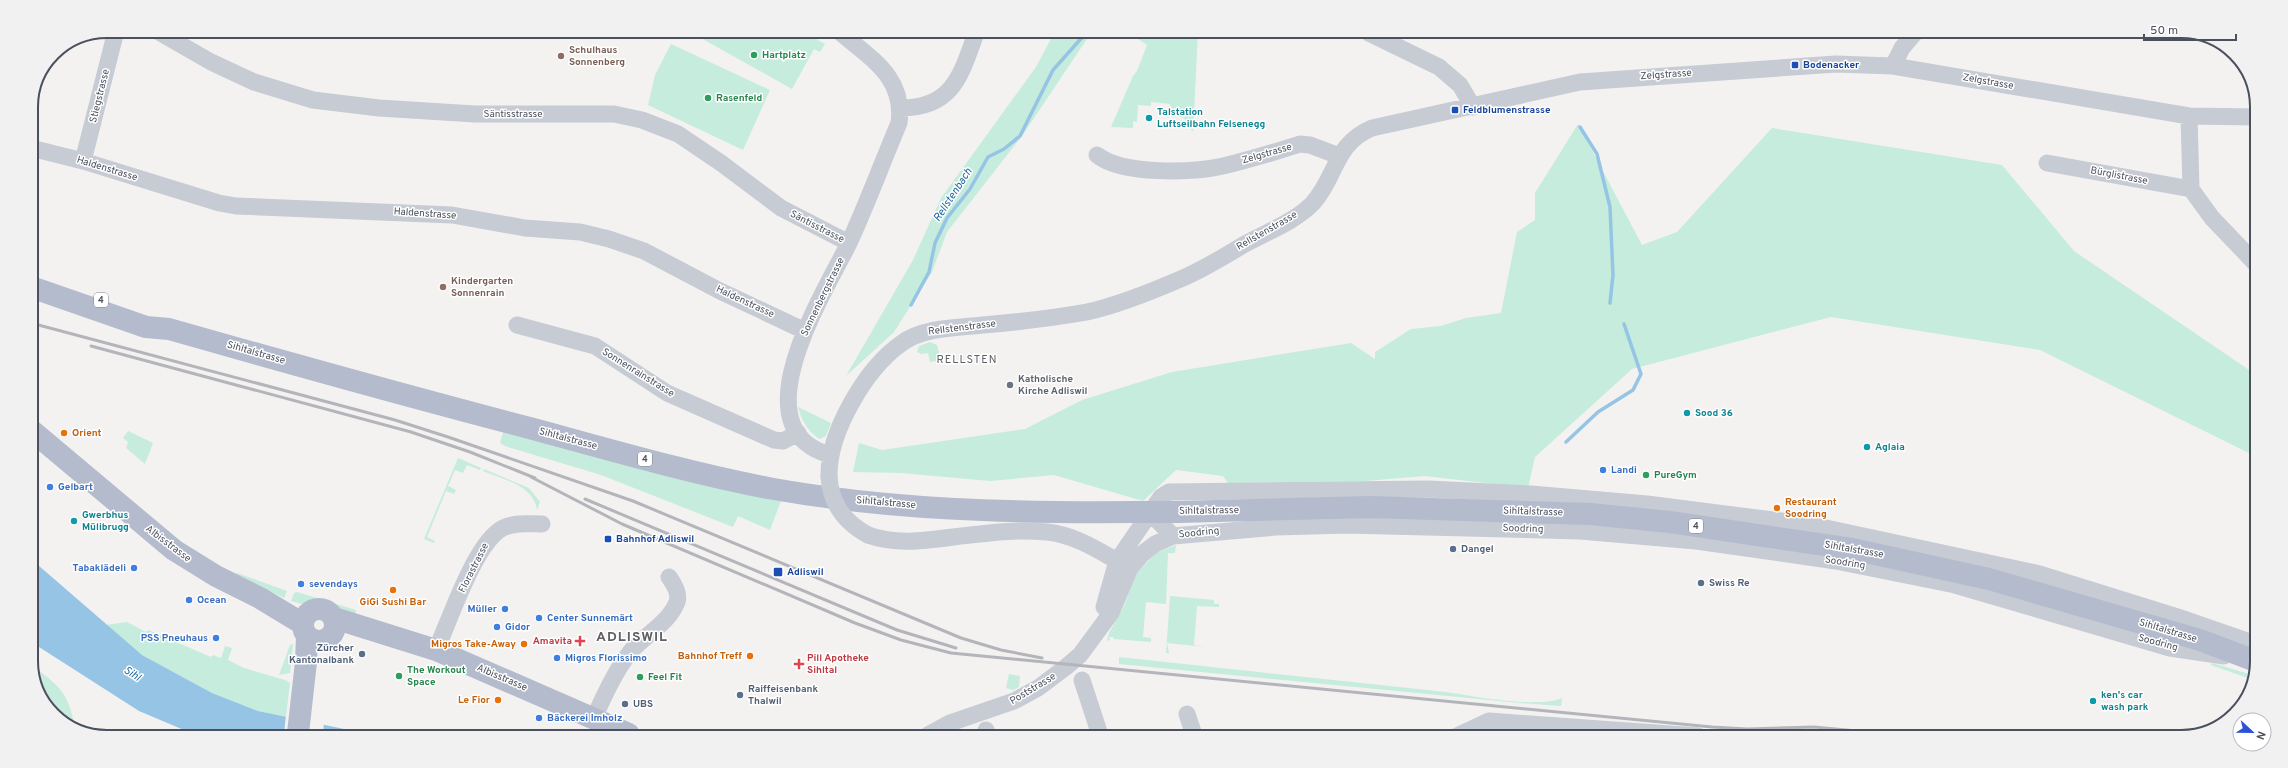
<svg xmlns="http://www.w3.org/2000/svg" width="2288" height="768" viewBox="0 0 2288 768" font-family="Overpass,sans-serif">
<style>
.green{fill:#c5ecdc}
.water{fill:#96c4e5}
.pier{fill:#f3f2f1}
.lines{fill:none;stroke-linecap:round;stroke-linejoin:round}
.stream{stroke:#96c4e5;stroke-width:3.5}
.minor{stroke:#c6cbd4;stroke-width:17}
.major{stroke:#b4bbcd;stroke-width:22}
.rail{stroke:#b4b5bb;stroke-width:3}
.minor-bridge{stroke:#c6cbd4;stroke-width:17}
.major-bridge{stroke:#b4bbcd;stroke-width:22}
.leisure-dot{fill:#2e9e5b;stroke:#fff;stroke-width:1.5}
.education-dot{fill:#8d6e63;stroke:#fff;stroke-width:1.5}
.transit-dot{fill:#1a4fb4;stroke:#fff;stroke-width:1.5}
.culture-dot{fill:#0f9aa8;stroke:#fff;stroke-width:1.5}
.worship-dot{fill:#6b7280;stroke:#fff;stroke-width:1.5}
.food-dot{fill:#e8710a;stroke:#fff;stroke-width:1.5}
.shop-dot{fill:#3f7fe0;stroke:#fff;stroke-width:1.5}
.service-dot{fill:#5c6f8a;stroke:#fff;stroke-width:1.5}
.health-dot{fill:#e0444e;stroke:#fff;stroke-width:1.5}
.labels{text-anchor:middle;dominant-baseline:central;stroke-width:3;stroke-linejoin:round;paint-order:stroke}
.shield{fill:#fff;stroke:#81848e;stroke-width:1}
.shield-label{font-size:9px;font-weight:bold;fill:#4b505d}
.education-label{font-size:10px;font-weight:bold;fill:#785e54;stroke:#fff;text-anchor:start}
.leisure-label{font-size:10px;font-weight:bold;fill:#27864d;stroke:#fff;text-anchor:start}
.transit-label{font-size:10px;font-weight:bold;fill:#164399;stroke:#fff;text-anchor:start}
.street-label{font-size:10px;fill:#4b505d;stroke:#fff}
.culture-label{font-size:10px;font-weight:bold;fill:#0d838f;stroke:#fff;text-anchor:start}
.worship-label{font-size:10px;font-weight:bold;fill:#5b616d;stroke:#fff;text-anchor:start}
.food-label{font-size:10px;font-weight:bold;fill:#c56008;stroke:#fff;text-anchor:end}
.shop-label{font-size:10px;font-weight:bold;fill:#366cbe;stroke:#fff;text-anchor:start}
.service-label{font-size:10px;font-weight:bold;fill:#4e5e75;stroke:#fff;text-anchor:start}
.health-label{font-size:10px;font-weight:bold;fill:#be3a42;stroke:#fff;text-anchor:end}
.water-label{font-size:11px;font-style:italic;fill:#1a68a0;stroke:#fff}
.neighbourhood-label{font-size:11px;letter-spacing:1px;fill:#5e6065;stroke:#fff}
.district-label{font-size:14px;font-weight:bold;letter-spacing:1px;fill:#5e6065;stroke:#fff}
.rim{fill:none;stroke:#4b505d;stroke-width:2}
</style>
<rect width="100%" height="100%" fill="#f3f2f1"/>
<!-- green -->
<path class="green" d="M690,32H804L825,44L820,52L814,49L792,89Z
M1054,33H1091L1022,136L947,232L932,272L894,332L846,376L913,260L941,198L1036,67Z
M1129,33H1198L1193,132L1184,118L1170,114V104L1151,102V106L1138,105L1137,122L1133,121V128L1111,127L1133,76L1137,71L1147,45Z
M671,44L770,90L743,150L648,105L655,75Z
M1578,124L1642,245L1677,232L1772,128L2002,165L2074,251L2255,374V456L2040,350L1831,317L1632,369L1535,457L1528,488L1425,476L1366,481L1228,483L1223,476L1176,470L1143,501L1054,475L990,481L901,473L853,472L859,443L882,450L1025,429L1082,400L1172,372L1351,343L1375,359V352L1411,329L1441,326L1466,318L1501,313L1517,232L1535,220V193Z
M930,342L937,345L941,360L930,362L928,353L921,354L917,352L919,346Z
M798,407L831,423L826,436L819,439C807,430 802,421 798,407Z
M128,431L153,443L145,464L126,448L128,442L123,438Z
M503,432L674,478L781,501L770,530L738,516L733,527L601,475L505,446L500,443Z
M458,458L481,468L480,470L467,465L463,473L455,470L448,486L456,490L454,494L446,491L427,537L435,541L434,543L424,539Z
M484,469L529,488L540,502L537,510C533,485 504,480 483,471Z
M1176,545L1175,553H1168L1166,604L1146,602L1143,637L1151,638V642L1114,639L1113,637H1109L1110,640L1107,641L1109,633L1124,606L1136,573L1156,553Z
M237,573L287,591L284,598L236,574Z
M297,592L356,610L355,618C339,611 323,594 305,605L291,601L294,593Z
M1170,596L1214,600V604H1219V607L1197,606L1194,645L1205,647L1167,643L1169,653H1166Z
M127,622L146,632L148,630L211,657L213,655L221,658L225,646L232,648L228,660L244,668L285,680L290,683L286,717L258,711L212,693L142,655L106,625Z
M293,644L290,673L279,675L290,645Z
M1119,657L1446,692C1472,696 1539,709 1562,698L1561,706L1520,703L1119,664Z
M2212,663L2253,675V680L2211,665Z
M31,664C59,687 68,690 75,728L47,707Z
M1009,674L1020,676L1019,687L1013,690L1006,688Z"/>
<!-- water -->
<path class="water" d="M31,559L142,655L212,693L258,711L368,734L191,733L139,711L39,647L31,637Z"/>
<!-- pier -->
<path class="pier" d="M286,715L324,723L323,733H284Z"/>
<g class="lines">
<!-- stream -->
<path class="stream" d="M1580,127L1597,154L1610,207L1613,275L1610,303
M911,305L929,272L935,243L947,218L970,189L988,157L1004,149L1020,136L1053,70L1086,33
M1566,442L1598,412L1633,390L1641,374L1624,324"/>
<!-- minor -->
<path class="minor" d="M157,31L211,62L254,82L313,100L379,108L475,114H614L642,120L678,134L721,163L781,208L849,243
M1369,33L1439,67L1460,85L1473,107
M1893,66L1902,48L1914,34
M901,108C953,108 961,75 976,33
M2189,116L2191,189
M31,148L83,161L219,203L236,206L452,215L525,228L580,232L609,239L644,251L720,291L805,331
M1097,155C1122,175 1192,173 1223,166C1249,160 1275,152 1300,144L1310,145L1339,156
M83,161L116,31
M2047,163L2191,189L2212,218L2256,264
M517,325L595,346L667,393L774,440L783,441L798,433
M830,455C737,429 825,292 849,243C867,204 882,163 899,123C905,77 871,59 840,32
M829,477C828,432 866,368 902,343C924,327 957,328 983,325C1018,322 1053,318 1087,312C1119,305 1153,291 1183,278C1204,269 1225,256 1245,244C1267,232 1296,221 1313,203C1337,176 1334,144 1372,128L1580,82L1836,64L1893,66L2189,116L2257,117
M1156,504L1158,521L1173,536
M868,535C904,548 942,537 980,534C1001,531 1025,530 1047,532C1077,535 1102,553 1128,567
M1104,607L1117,561L1161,497L1169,492L1428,489L1531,494L1647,504L1812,525L2040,574L2178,617L2253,643
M436,650C450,620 475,542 503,528C515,522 529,524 542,524
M1082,680L1100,735
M1187,714L1194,735
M594,718C604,696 615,671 631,651C645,635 669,623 677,602C680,594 674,584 669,577
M986,730L988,735
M928,735L950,723L1014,701L1038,688L1066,667L1080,655L1111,613L1130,568L1142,554L1155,544L1173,536L1276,527L1347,525L1580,531L1696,541L1836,561L1955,585L2170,648L2224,656
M1457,736L1489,721L1698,736"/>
<!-- major -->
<path class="major" d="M31,287L146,327L169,329C292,364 414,398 537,430C614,451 690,473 768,488C889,510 1012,513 1134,512
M31,430L174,550L216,576L260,598L303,624
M1178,512L1371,507L1590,514L1670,522L1852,549L1989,579L2200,640L2253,660
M303 625a16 16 0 1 1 32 0a16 16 0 1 1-32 0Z
M334,618L436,650L629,734
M298,733L306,662L307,636"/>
<!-- rail -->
<path class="rail" d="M31,323L395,420L448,437L633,501L961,638L1001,650L1042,658
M91,346L411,432L470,452L535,478
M531,477L622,524L855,623L901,640L951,653L1712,727L1747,729L1814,727L1911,736
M585,499L897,630L956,648
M1768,732L1815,736"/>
<!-- minor-bridge -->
<path class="minor-bridge" d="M829,477C831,504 844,522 868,535"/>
<!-- major-bridge -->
<path class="major-bridge" d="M1134,512H1178"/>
</g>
<!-- markers -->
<g class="leisure-dot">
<circle cx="754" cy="55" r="4"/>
<circle cx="708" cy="98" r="4"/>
<circle cx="1646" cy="475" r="4"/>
<circle cx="399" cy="676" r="4"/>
<circle cx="640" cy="677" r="4"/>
</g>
<g class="education-dot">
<circle cx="561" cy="56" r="4"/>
<circle cx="443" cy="287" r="4"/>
</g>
<g class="transit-dot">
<rect x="1791" y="61" width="8" height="8" rx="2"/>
<rect x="1451" y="106" width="8" height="8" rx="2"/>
<rect x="604" y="535" width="8" height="8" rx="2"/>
<rect x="773" y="567" width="10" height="10" rx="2"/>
</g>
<g class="culture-dot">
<circle cx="1149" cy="118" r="4"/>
<circle cx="1687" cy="413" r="4"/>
<circle cx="1867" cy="447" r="4"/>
<circle cx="74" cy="521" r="4"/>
<circle cx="2093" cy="701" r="4"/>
</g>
<circle class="worship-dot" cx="1010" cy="385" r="4"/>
<g class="food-dot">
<circle cx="64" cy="433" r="4"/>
<circle cx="1777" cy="508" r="4"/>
<circle cx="393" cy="590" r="4"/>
<circle cx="524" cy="644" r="4"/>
<circle cx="750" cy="656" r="4"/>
<circle cx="498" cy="700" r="4"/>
</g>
<g class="shop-dot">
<circle cx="1603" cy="470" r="4"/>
<circle cx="50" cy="487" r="4"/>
<circle cx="134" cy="568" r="4"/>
<circle cx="301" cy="584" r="4"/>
<circle cx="189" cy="600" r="4"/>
<circle cx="505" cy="609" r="4"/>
<circle cx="539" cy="618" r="4"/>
<circle cx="497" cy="627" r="4"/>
<circle cx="216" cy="638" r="4"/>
<circle cx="557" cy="658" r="4"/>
<circle cx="539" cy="718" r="4"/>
</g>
<g class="service-dot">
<circle cx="1453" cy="549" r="4"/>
<circle cx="1701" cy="583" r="4"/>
<circle cx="362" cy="654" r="4"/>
<circle cx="740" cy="695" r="4"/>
<circle cx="625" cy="704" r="4"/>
</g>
<g class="health-dot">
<path d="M578 635h4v4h4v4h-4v4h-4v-4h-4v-4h4z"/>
<path d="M797 658h4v4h4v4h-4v4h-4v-4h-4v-4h4z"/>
</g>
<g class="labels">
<!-- shield labels -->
<g class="shield">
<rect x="94" y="293" width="14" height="14" rx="3"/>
<rect x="638" y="452" width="14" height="14" rx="3"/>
<rect x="1689" y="519" width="14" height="14" rx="3"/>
</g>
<g class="shield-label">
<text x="101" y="300">4</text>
<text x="645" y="459">4</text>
<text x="1696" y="526">4</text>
</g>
<!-- education labels -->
<g class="education-label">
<text x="569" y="50">Schulhaus<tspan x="569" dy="12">Sonnenberg</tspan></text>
<text x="451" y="281">Kindergarten<tspan x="451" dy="12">Sonnenrain</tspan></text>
</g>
<!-- leisure labels -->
<g class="leisure-label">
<text x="762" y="55">Hartplatz</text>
<text x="716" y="98">Rasenfeld</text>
<text x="1654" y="475">PureGym</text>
<text x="407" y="670">The Workout<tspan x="407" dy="12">Space</tspan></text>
<text x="648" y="677">Feel Fit</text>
</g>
<!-- transit labels -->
<g class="transit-label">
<text x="1803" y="65">Bodenacker</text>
<text x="1463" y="110">Feldblumenstrasse</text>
<text x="616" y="539">Bahnhof Adliswil</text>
<text x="787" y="572">Adliswil</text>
</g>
<!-- street labels -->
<g class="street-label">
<text transform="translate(1666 75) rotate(-4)">Zelgstrasse</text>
<text transform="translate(1988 82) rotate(10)">Zelgstrasse</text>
<text transform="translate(100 96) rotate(-76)">Stiegstrasse</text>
<text x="513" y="114">Säntisstrasse</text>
<text transform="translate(1267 154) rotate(-16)">Zelgstrasse</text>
<text transform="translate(107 169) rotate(17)">Haldenstrasse</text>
<text transform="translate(2119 176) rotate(11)">Bürglistrasse</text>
<text transform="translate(425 214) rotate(4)">Haldenstrasse</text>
<text transform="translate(817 227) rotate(27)">Säntisstrasse</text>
<text transform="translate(1267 231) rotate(-30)">Rellstenstrasse</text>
<text transform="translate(823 297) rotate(-64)">Sonnenbergstrasse</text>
<text transform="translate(745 302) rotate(25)">Haldenstrasse</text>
<text transform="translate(962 328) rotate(-7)">Rellstenstrasse</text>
<text transform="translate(256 353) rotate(16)">Sihltalstrasse</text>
<text transform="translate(638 373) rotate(32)">Sonnenrainstrasse</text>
<text transform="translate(568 439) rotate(15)">Sihltalstrasse</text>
<text transform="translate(886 503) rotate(5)">Sihltalstrasse</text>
<text transform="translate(1209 511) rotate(-1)">Sihltalstrasse</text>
<text transform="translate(1533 512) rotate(2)">Sihltalstrasse</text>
<text transform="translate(1523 529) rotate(2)">Soodring</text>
<text transform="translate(1199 533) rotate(-6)">Soodring</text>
<text transform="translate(168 544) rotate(37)">Albisstrasse</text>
<text transform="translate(1854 550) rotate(10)">Sihltalstrasse</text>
<text transform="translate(1845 563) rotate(9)">Soodring</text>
<text transform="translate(474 568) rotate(-63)">Florastrasse</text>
<text transform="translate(2168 631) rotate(17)">Sihltalstrasse</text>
<text transform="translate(2158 643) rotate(15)">Soodring</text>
<text transform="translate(502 678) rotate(23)">Albisstrasse</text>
<text transform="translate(1033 689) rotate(-31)">Poststrasse</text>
</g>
<!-- culture labels -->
<g class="culture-label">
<text x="1157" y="112">Talstation<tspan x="1157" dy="12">Luftseilbahn Felsenegg</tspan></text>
<text x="1695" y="413">Sood 36</text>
<text x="1875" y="447">Aglaia</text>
<text x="82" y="515">Gwerbhus<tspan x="82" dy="12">Mülibrugg</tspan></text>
<text x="2101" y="695">ken's car<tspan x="2101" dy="12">wash park</tspan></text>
</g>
<!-- worship labels -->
<g class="worship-label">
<text x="1018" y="379">Katholische<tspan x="1018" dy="12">Kirche Adliswil</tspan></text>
</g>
<!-- food labels -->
<g class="food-label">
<text x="72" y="433" text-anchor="start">Orient</text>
<text x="1785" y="502" text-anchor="start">Restaurant<tspan x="1785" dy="12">Soodring</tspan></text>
<text x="393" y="602" text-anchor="middle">GiGi Sushi Bar</text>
<text x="516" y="644">Migros Take-Away</text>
<text x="742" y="656">Bahnhof Treff</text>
<text x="490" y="700">Le Fior</text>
</g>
<!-- shop labels -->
<g class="shop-label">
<text x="1611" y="470">Landi</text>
<text x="58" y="487">Gelbart</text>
<text x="126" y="568" text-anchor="end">Tabaklädeli</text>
<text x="309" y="584">sevendays</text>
<text x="197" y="600">Ocean</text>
<text x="497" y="609" text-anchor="end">Müller</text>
<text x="547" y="618">Center Sunnemärt</text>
<text x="505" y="627">Gidor</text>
<text x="208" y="638" text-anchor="end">PSS Pneuhaus</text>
<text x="565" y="658">Migros Florissimo</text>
<text x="547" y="718">Bäckerei Imholz</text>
</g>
<!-- service labels -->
<g class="service-label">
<text x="1461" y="549">Dangel</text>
<text x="1709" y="583">Swiss Re</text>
<text x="354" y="648" text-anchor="end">Zürcher<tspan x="354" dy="12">Kantonalbank</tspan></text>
<text x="748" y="689">Raiffeisenbank<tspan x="748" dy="12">Thalwil</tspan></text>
<text x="633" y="704">UBS</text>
</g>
<!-- health labels -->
<g class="health-label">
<text x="572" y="641">Amavita</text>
<text x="807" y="658" text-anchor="start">Pill Apotheke<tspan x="807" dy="12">Sihltal</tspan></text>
</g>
<!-- water labels -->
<g class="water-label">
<text transform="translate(953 195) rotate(-57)">Rellstenbach</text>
<text transform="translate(132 674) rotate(33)">Sihl</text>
</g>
<!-- neighbourhood labels -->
<g class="neighbourhood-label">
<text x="967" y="360">RELLSTEN</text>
</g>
<!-- district labels -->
<g class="district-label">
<text x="632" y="637">ADLISWIL</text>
</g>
</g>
<!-- crop -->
<path d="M0 0H2288V768H0ZM107 38H2181A69 69 0 0 1 2250 107V661A69 69 0 0 1 2181 730H107A69 69 0 0 1 38 661V107A69 69 0 0 1 107 38Z" fill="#f1f1f2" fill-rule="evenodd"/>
<path class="rim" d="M107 38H2181A69 69 0 0 1 2250 107V661A69 69 0 0 1 2181 730H107A69 69 0 0 1 38 661V107A69 69 0 0 1 107 38Z"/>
<!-- north arrow -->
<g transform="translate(2252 732) rotate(112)"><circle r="19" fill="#ffffff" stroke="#b7b9be"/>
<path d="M0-3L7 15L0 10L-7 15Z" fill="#2b51d4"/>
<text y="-6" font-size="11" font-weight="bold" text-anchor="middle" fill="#4b505d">N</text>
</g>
<!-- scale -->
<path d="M2144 34v6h92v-6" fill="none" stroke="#4b505d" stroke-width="2"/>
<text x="2150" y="34" font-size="12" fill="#4b505d" stroke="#ffffff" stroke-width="3" paint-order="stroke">50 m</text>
</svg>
